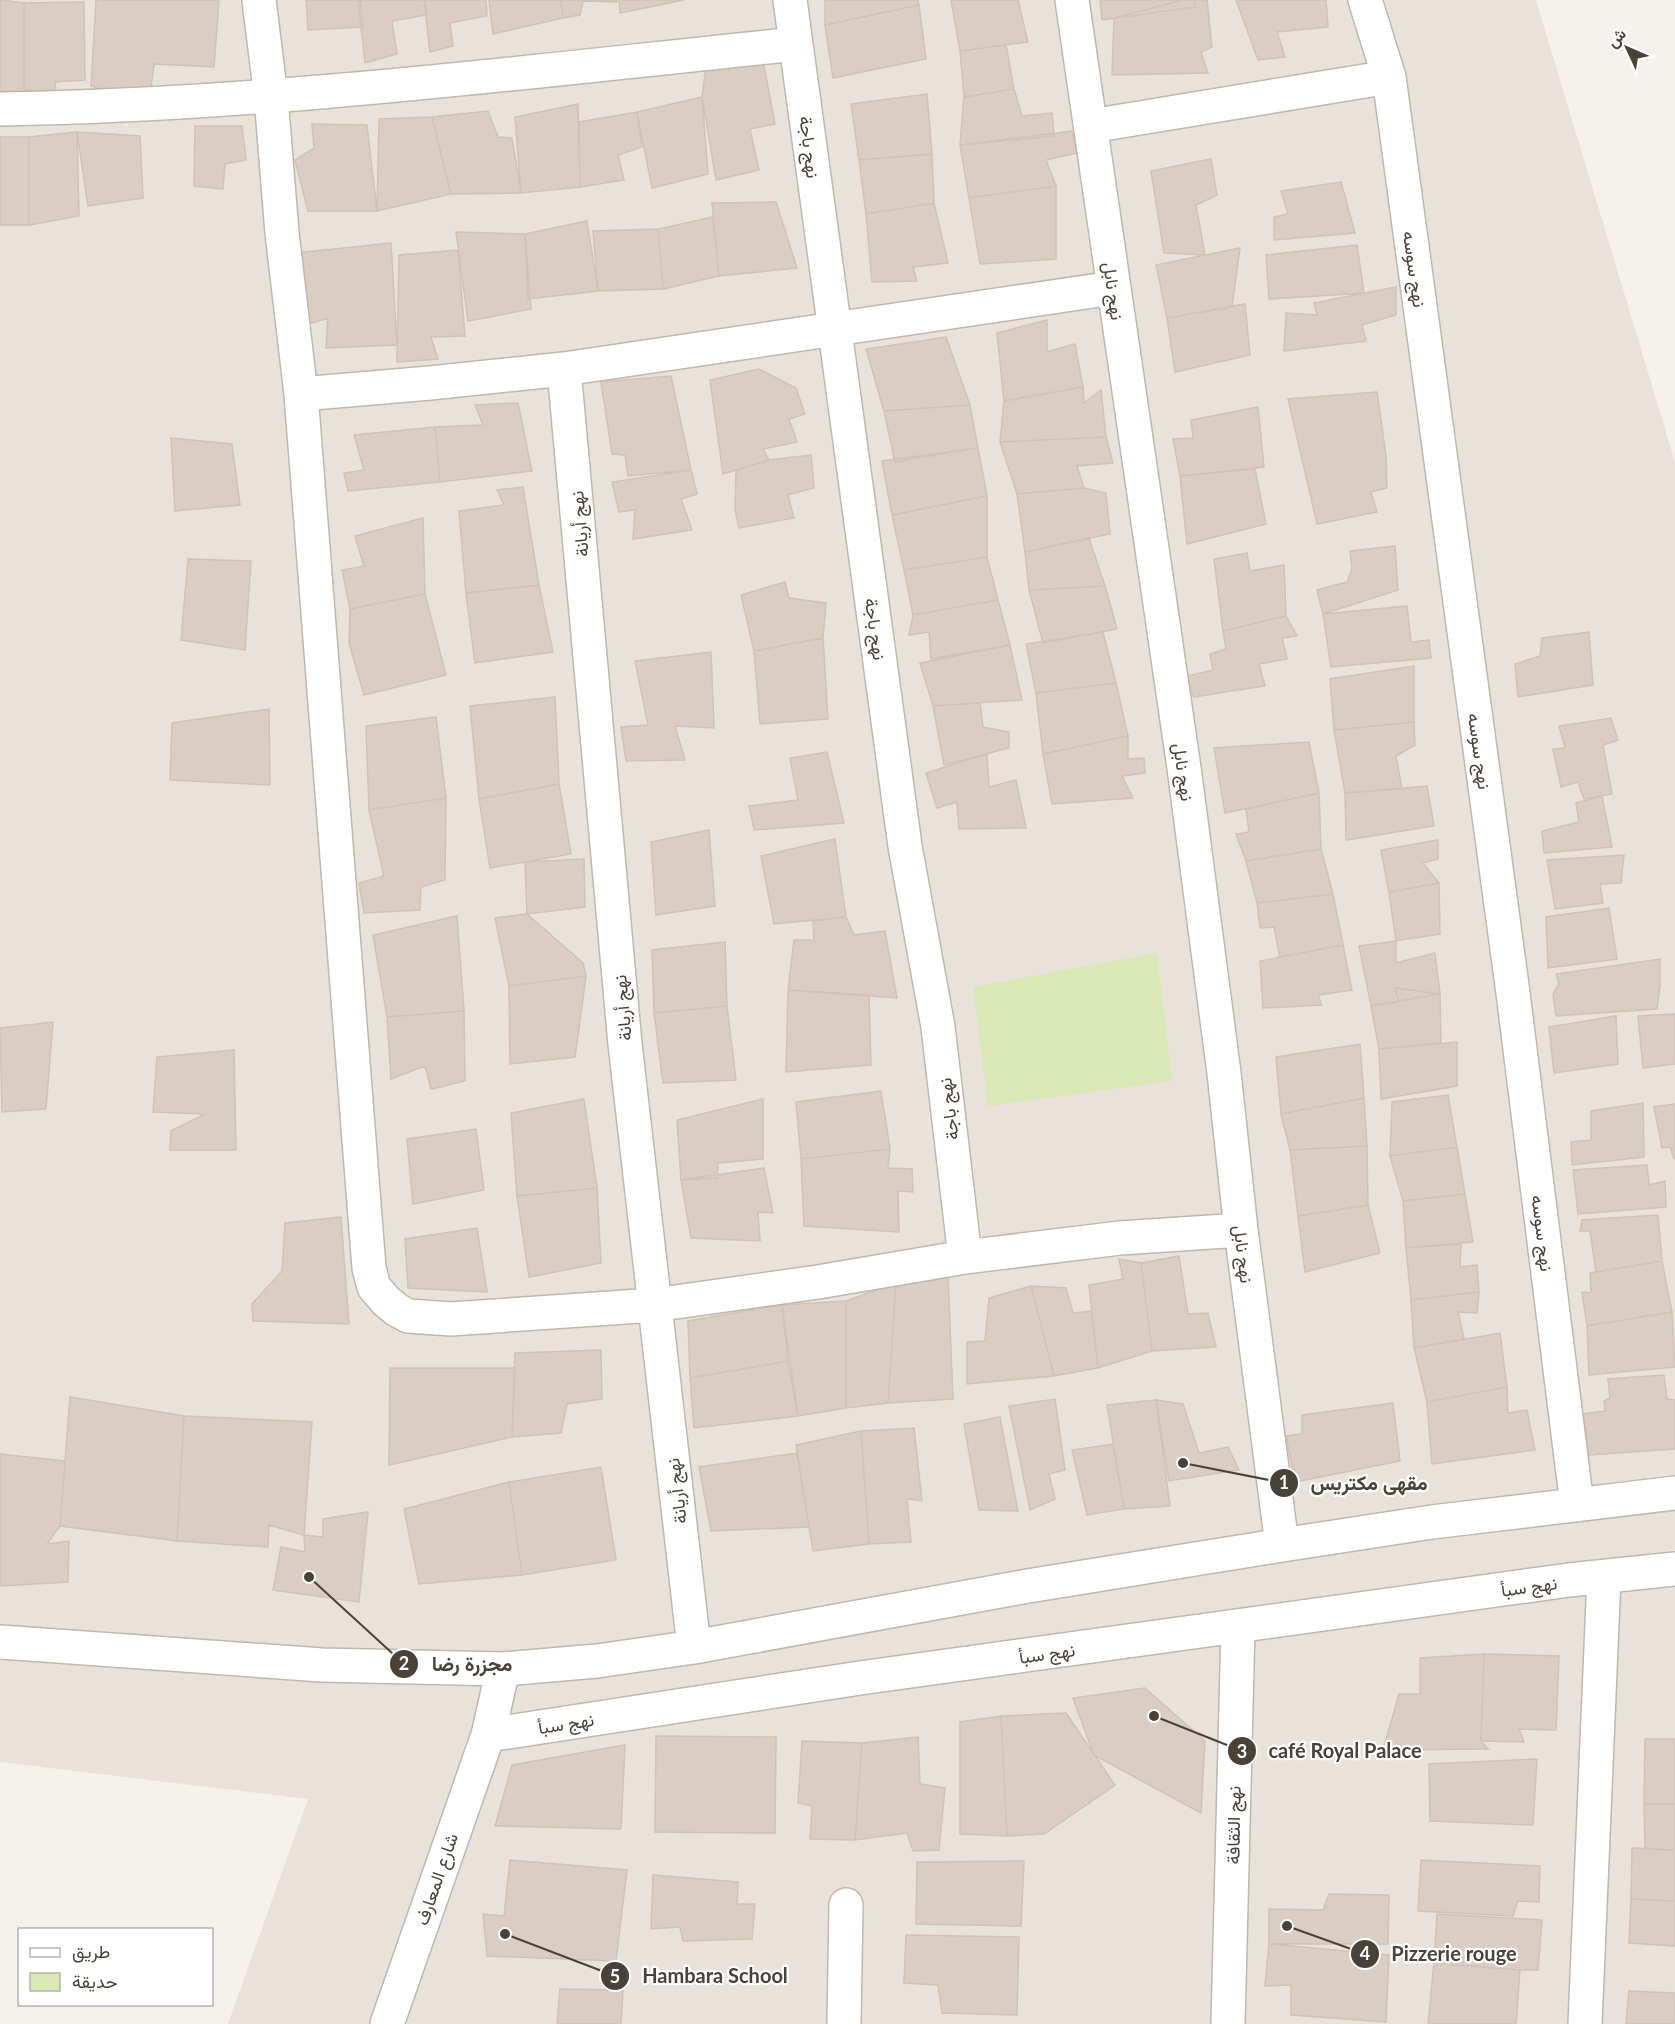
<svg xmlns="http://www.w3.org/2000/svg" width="1675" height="2024" viewBox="0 0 1675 2024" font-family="Lato,Vazirmatn,sans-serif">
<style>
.residential{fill:#e9e2da}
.green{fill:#d9e8b5}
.building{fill:#dacec4;stroke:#d2c2b4;stroke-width:1.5}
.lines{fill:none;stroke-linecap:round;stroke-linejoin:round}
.minor-casing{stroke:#c1b7ae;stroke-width:36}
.minor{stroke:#fff;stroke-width:33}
.labels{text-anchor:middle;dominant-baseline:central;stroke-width:4.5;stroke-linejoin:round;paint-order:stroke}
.street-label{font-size:18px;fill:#4a4139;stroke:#fff}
.leader{fill:none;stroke:#4a4139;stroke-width:2}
.callout-dot{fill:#4a4139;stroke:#fff;stroke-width:2}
.mark-label{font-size:18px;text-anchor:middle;font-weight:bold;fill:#fff}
.callout-label{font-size:20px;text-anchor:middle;font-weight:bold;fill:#4a4139;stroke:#fff;stroke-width:4.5;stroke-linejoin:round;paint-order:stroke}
</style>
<rect width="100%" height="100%" fill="#f5f1ec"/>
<!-- residential -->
<path class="residential" d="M0,0H1536L1675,462V2024H228L308,1799L0,1762Z"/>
<!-- green -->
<path class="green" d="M1157,953L1172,1081L988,1106L973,987Z"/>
<!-- building -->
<path class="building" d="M0,0L24,3V90L27,102L0,98Z
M96,0H219L214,67L154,64L149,104L91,86Z
M306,0H360L363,27L308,30Z
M358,0H425L427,15L392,21L397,54L365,63Z
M424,0H486L487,16L450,23L453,46L430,52Z
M489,0H561L563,18L493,34Z
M561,0H617V2L583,1L580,15L563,18Z
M619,0H684L620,13Z
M825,0H918L919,5L825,25Z
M951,0H1018L1028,42L960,51Z
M1100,0H1194L1196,7L1102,20Z
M1183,0H1207L1212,47L1201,52L1208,73L1112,75L1114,18Z
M1236,0H1326L1328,27L1277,32L1285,57L1258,60Z
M84,2L85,80L55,82L56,93L24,90V3Z
M919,5L926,59L833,78L825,25Z
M1006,45L1014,89L964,97L960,51Z
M763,61L775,124L750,129L759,170L716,180L702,97L706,67Z
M1014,89L1022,116L1052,113L1054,136L960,145L964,97Z
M927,94L932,154L859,160L851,104Z
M702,97L708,174L652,188L637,112Z
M578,104L580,187L521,193L515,117Z
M488,111L498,137L512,138L521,193L451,194L432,117Z
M637,112L642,147L618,155L624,180L580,187L579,122Z
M432,117L451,194L377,211L379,119Z
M312,124L367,125L377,211H308L295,160L314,148Z
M195,126H242L246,160L225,164L223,189L194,186Z
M1072,131L1077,153L1046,160L1056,186L969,198L960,145Z
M77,132L79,216L29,225V137Z
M77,132L140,136L143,198L88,206Z
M0,137H29V225H0Z
M932,154L934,203L866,214L859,160Z
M1211,159L1217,195L1196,205L1205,255L1164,253L1151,171Z
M1341,182L1355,233L1274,240V217L1288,214L1281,191Z
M1056,186V259L980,264L969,198Z
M776,202L797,268L719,276L712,203Z
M934,203L948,263L913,267L917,281L872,282L866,214Z
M713,217L719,276L663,289L658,229Z
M587,221L598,291L528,299L525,234Z
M658,229L663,289L598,291L593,231Z
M456,232L525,234L531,309L468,321Z
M391,243L397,345L326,348L328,318L309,324L296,253Z
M1357,245L1364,293L1269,299L1266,255Z
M1240,248L1232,307L1167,318L1156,265Z
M458,250L465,336L431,337L438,359L397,362L399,255Z
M1396,287V315L1362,325L1366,341L1284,351L1286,313L1317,315L1314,303Z
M1245,304L1250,355L1175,372L1167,318Z
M1047,320V352L1075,344L1083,387L1004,401L997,333Z
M946,337L970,405L884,411L866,349Z
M759,369L796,388L805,414L789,419L797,442L763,449L769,460L723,474L710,380Z
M671,376L691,470L628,476L625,455L612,454L601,382Z
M1083,387L1084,403L1101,390L1106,437L1000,442L1004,401Z
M1377,392L1386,456L1387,488L1371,492L1377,512L1317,524L1288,399Z
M518,403L532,471L440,482L435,427L483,425L475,405Z
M970,405L978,448L895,462L884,411Z
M1258,407L1264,467L1180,476L1173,439L1193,438L1191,420Z
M435,427L440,482L348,491L344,473L364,470L354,435Z
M1106,437L1113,463L1077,466L1084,488L1017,494L1000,442Z
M171,438L232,444L240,505L175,511Z
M978,448L987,496L892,515L882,461Z
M811,455L814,488L788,495L794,518L739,528L735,509L736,470L769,460Z
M1255,469L1266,524L1187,544L1180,476Z
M691,470L697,494L681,499L692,530L633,539L635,510L619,512L612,482Z
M523,487L539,585L466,593L459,511L504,505L497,490Z
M1084,488L1106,493L1110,534L1025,552L1017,494Z
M987,496V557L904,570L892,515Z
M423,518L425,594L350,609L342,570L364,566L355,536Z
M1089,538L1105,586L1029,590L1025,552Z
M1395,546L1398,590L1323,614L1317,590L1347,582L1352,569L1350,551Z
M1247,553L1250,571L1284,565L1286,616L1223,631L1214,559Z
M987,557L998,600L913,615L904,570Z
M188,559L251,561L245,650L181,640Z
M785,582L789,598L826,603L823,638L754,651L741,595Z
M539,585L553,652L475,663L466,593Z
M1105,586L1117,629L1043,643L1029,590Z
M425,594L446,675L364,695L349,643L350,609Z
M998,600L1010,645L931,659L929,632L909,635L913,615Z
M1407,606L1411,642L1429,640L1431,658L1331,667L1323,614Z
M1286,616L1297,636L1282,638L1287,659L1259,664L1265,686L1194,697L1184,677L1213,670L1210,654L1226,649L1223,631Z
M1103,632L1116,683L1036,693L1026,644Z
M1589,632L1593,685L1518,697L1515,664L1540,656L1542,638Z
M823,638L828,719L760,724L754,651Z
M1010,645L1022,700L933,706L920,663Z
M711,652L714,728L675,726L685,760L626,761L621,727L648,725L635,661Z
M1414,666V722L1334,730L1330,679Z
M1116,683L1128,736L1043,754L1036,693Z
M555,697L559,784L479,799L470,706Z
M980,703L983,727L1009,732V748L944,765L933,706Z
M269,709L270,785L170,780L172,723Z
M436,717L446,798L369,810L366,726Z
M1611,718L1618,740L1603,745L1612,794L1584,799L1578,782L1561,787L1553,749L1565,748L1559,726Z
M1414,722L1415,745L1396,756L1402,789L1345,793L1334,730Z
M1128,736V759L1144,758L1145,773L1122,776L1133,798L1052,804L1043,754Z
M1309,742L1319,793L1225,813L1214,748Z
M827,752L844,823L754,830L749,806L798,800L790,758Z
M987,754L989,787L1016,780L1026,828L959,829L957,802L937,808L926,773Z
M559,784L571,854L490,868L479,799Z
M1427,786L1434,826L1346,840L1345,793Z
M1319,793L1321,849L1246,861L1236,834L1249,832L1246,809Z
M1602,796L1612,847L1544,853L1542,831L1579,822L1576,803Z
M446,798L445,880L421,887L420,910L364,913L359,883L384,876L369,810Z
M709,830L715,906L656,915L651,842Z
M835,839L846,917L774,924L761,856Z
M1438,840V859L1423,863L1439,883L1389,892L1381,850Z
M1321,849L1333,894L1257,903L1246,861Z
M1624,855L1621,883L1600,884L1603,903L1555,909L1547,860Z
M584,859L585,907L527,914L525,862Z
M1439,883L1440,934L1396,941L1389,892Z
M1333,894L1343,945L1280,957L1274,927L1260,928L1257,903Z
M1609,908L1617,959L1548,968L1546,917Z
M527,914L583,963L586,976L509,986L495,918Z
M457,916L464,1011L387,1017L373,935Z
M846,917L854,935L885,931L897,998L788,990L794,940H814L813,921Z
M1396,941V963L1435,953L1440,994L1371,1006L1359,946Z
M725,942L727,1006L654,1013L652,950Z
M1343,945L1352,990L1318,995L1322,1005L1263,1008L1260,961Z
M1660,959V986L1657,1009L1556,1016L1553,994L1559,984L1556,974Z
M586,976L575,1057L510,1064L509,986Z
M1395,988L1440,994L1441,1043L1379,1049L1371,1006L1399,1002Z
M788,990L869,995L871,1065L786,1072Z
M727,1006L736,1080L663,1083L654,1013Z
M464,1011L465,1081L431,1089L425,1066L391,1079L387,1017Z
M1675,1014V1064L1643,1068L1638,1016Z
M1616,1016L1618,1064L1554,1073L1549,1027Z
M53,1022L46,1109L2,1112L0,1028Z
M1457,1042V1086L1381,1099L1379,1049Z
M1360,1044L1364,1098L1281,1114L1276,1057Z
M234,1050L236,1150H170L171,1131L205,1114L153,1112L157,1057Z
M881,1091L890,1149L801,1159L796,1102Z
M1448,1095L1457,1147L1390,1156L1392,1102Z
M1364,1098L1367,1146L1290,1150L1281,1114Z
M584,1099L597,1188L517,1196L511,1113Z
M763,1099V1159L718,1163L717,1178L681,1180L677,1120Z
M1643,1103L1644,1157L1572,1165L1571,1142L1591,1140V1111Z
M1675,1104V1159H1674L1670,1147L1662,1148L1654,1107Z
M476,1129L484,1190L413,1204L407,1139Z
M1367,1146L1368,1205L1298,1216L1290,1150Z
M1457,1147L1465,1194L1403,1201L1390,1156Z
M890,1149L888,1168L912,1169L913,1192L898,1191L899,1232L804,1226L801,1159Z
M1647,1165L1649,1185L1665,1181L1666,1207L1578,1214L1573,1170Z
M764,1168L773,1213L758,1212L760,1241L691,1238L681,1180Z
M597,1188L601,1263L529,1277L517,1196Z
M1465,1194L1473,1242L1406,1248L1403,1201Z
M1368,1205L1380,1253L1305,1272L1298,1216Z
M1658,1215L1662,1261L1596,1272L1590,1231H1580L1582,1220Z
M341,1217L349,1324L253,1321L252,1304L282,1271L285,1223Z
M477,1228L487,1292L408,1288L405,1239Z
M1461,1244L1460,1267L1477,1265L1479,1292L1411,1300L1406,1248Z
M1179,1256L1188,1314L1208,1313L1216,1347L1152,1351L1141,1263Z
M1119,1259L1141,1263L1152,1351L1098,1368L1089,1285L1123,1279Z
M1662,1261L1672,1312L1587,1326L1582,1292L1591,1293L1590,1273Z
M948,1274L953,1399L888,1403L896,1283Z
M896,1283L888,1403L846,1408V1301Z
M1031,1286L1066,1288L1073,1313L1091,1311L1098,1368L1054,1376Z
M1031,1286L1054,1376L967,1384V1342L985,1341L989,1298Z
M1479,1292L1477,1313L1458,1312L1464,1339L1414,1348L1411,1300Z
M846,1301V1408L798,1416L782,1305Z
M782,1305L788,1361L690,1378L688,1321Z
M1672,1312L1675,1367L1589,1375L1587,1326Z
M1500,1333L1507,1387L1427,1402L1414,1348Z
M601,1350L602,1399L567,1404L561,1433L512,1437L515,1353Z
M788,1361L798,1416L694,1428L690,1378Z
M390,1368H515L512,1437L389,1465Z
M1664,1375L1667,1399L1675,1400V1449L1589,1455L1582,1414L1605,1411L1604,1401L1610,1398L1608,1379Z
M1507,1387L1508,1413L1527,1410L1535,1450L1432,1464L1427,1402Z
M70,1397L184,1416L177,1541L60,1526Z
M1055,1399L1065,1470L1049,1474L1055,1499L1030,1510L1009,1406Z
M1156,1400L1183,1404L1199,1453L1228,1447L1239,1470L1169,1481Z
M1156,1400L1170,1506L1124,1509L1107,1405Z
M1393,1403L1400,1461L1295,1482L1286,1436L1302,1434V1415Z
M184,1416L312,1422L304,1535L269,1525L268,1547L177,1541Z
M1000,1417L1018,1511L979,1510L964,1424Z
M914,1428L922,1501L907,1499L911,1542L869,1544L861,1431Z
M861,1431L869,1544L813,1551L796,1445Z
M1113,1444L1124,1509L1087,1515L1072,1450Z
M797,1453L809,1527L711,1531L699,1467Z
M0,1454L65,1461L60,1526L47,1544L69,1541L68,1582L0,1586Z
M601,1467L616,1560L522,1575L509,1482Z
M509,1482L522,1575L419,1584L404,1509Z
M368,1512L359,1602L273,1590L281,1547L305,1552L304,1535L323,1537V1519Z
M1484,1654L1481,1741L1488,1749L1383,1750L1399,1694H1420V1658Z
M1484,1654L1559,1656L1556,1730L1519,1729L1524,1742L1481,1741Z
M1145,1688L1205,1741L1201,1813L1094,1755L1073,1698Z
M1066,1713L1115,1785L1044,1834L1007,1836L1001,1716Z
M1001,1716L1007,1836L960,1834V1722Z
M656,1736L776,1737L775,1833L655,1832Z
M918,1737L920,1784L945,1788L939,1850L913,1851L907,1833L855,1840L862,1743Z
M1645,1739H1675V1804H1644Z
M802,1741L862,1743L855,1840L810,1839L812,1806L798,1803Z
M625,1745L621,1829L495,1826L512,1765Z
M1537,1759L1533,1825L1430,1821L1429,1764Z
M1644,1804H1675V1850L1645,1849Z
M1632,1848L1675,1850V1901L1631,1899Z
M510,1860L627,1870L616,1961L487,1956L483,1914L504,1916Z
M1421,1860L1540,1866L1539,1902L1518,1901L1513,1916L1418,1911Z
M1024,1861L1021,1926L916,1924L917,1862Z
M653,1875L738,1882L737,1904H755L752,1939L683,1941L680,1927L651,1929Z
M1329,1894L1389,1895L1388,1944H1269V1909L1323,1910Z
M1631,1899L1675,1901V1946L1629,1943Z
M1437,1914L1542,1920L1538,1970H1520L1434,1963Z
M906,1935L1019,1937L1017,2015L942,2013L938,1985L904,1983Z
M1269,1944L1389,1955L1386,2022L1291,2015V1985L1265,1986Z
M1434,1963L1520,1970L1516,2024H1428Z
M560,1989L623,1990L621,2024H557Z
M1629,1991L1675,1993V2024H1626Z"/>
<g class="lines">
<!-- minor casing -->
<g class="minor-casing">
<path id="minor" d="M259,0L271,97L282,233L301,394L369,1268L374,1287L386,1301L397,1310L408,1316L451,1319L654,1305L818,1282L965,1257L1120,1238L1241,1230
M790,0L905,846L938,1027L965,1257
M1072,0L1184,768L1224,1073L1241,1230L1282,1545
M1365,0L1389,77L1513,993L1577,1505
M0,109C266,105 531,71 796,44
M1091,126L1389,77
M564,369L625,1044L694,1647
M301,394L430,383L564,369L1113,288
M0,1642L322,1665L503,1669L597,1661L694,1647L1028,1586L1282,1545L1432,1522L1675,1493
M503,1669L488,1735L860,1678L1569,1580L1675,1569
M387,2024L488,1735
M844,2024L846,1905
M1228,2024L1238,1627
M1585,2024L1604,1577"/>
</g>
<!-- minor -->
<use href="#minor" class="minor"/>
</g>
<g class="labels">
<!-- street labels -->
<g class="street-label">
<text transform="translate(810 147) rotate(83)">نهج باجة</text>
<text transform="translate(1415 269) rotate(82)">نهج سوسه</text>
<text transform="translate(1114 291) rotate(82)">نهج نابل</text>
<text transform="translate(579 524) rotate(-95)">نهج أريانة</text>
<text transform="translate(876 629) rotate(82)">نهج باجة</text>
<text transform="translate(1480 751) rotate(82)">نهج سوسه</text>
<text transform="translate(1184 772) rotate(82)">نهج نابل</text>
<text transform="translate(622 1008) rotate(-95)">نهج أريانة</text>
<text transform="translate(948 1109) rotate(-97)">نهج باجة</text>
<text transform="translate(1543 1233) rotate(83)">نهج سوسه</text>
<text transform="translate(1244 1254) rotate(83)">نهج نابل</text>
<text transform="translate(676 1491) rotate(-97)">نهج أريانة</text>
<text transform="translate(1529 1586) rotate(-8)">نهج سبأ</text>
<text transform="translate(1047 1653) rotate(-8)">نهج سبأ</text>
<text transform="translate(566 1723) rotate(-9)">نهج سبأ</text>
<text transform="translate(1233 1825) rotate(-89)">نهج الثقافة</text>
<text transform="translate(436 1879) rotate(-71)">شارع المعارف</text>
</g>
</g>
<!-- callouts -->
<path class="leader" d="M1183 1463L1284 1483M309 1577L404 1664M1154 1716L1242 1751M1287 1926L1365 1954M505 1934L615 1976"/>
<g class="callout-dot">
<circle cx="1183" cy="1463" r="6"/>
<circle cx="309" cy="1577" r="6"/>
<circle cx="1154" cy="1716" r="6"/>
<circle cx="1287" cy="1926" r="6"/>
<circle cx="505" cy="1934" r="6"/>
<circle cx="1284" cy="1483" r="15"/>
<circle cx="404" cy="1664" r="15"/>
<circle cx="1242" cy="1751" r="15"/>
<circle cx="1365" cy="1954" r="15"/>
<circle cx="615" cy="1976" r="15"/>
</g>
<g class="mark-label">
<text x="1284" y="1489">1</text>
<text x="404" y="1670">2</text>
<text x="1242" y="1758">3</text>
<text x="1365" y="1960">4</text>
<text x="615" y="1983">5</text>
</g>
<g class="callout-label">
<text x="1369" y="1490">مقهى مكتريس</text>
<text x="472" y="1671">مجزرة رضا</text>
<text x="1345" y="1758">café Royal Palace</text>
<text x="1454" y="1961">Pizzerie rouge</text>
<text x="715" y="1983">Hambara School</text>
</g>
<!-- legend -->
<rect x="18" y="1928" width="195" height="78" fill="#ffffff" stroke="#b7b3b0" stroke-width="1.5"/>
<rect x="30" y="1948" width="30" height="9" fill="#ffffff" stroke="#b7b3b0" stroke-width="1.5"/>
<text x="72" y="1958" font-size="18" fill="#4a4139">طريق</text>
<rect x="30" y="1973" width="30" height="18" fill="#d9e8b5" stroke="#b7b3b0" stroke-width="1.5"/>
<text x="72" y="1988" font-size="18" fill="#4a4139">حديقة</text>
<!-- north arrow -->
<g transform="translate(1627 48) rotate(314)" stroke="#ffffff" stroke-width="4.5" paint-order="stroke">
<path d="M0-4.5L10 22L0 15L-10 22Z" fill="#4a4139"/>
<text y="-9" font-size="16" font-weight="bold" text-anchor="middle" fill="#4a4139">ش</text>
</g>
</svg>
